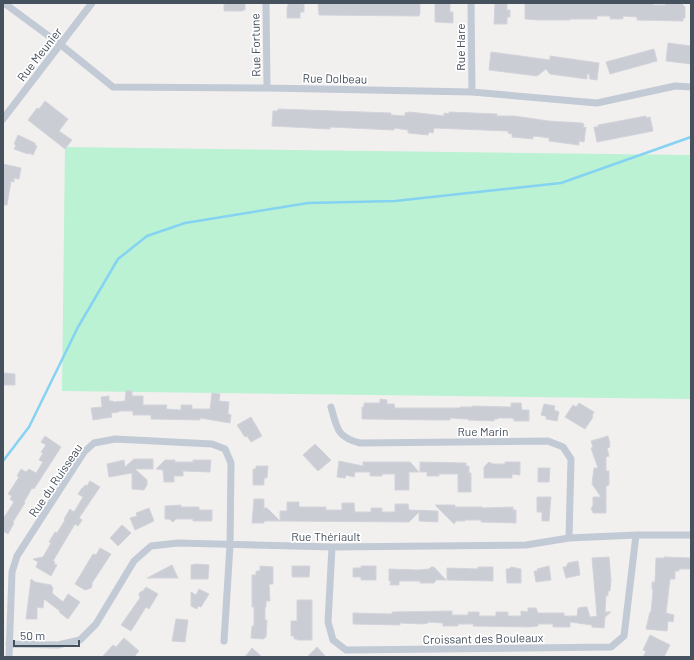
<svg xmlns="http://www.w3.org/2000/svg" width="694" height="660" viewBox="0 0 694 660" font-family="Barlow,sans-serif">
<style>
.green{fill:#bbf2d4}
.lines{fill:none;stroke-linecap:round;stroke-linejoin:round}
.stream{stroke:#85d3f2;stroke-width:2.5}
.building{fill:#cbcdd5;stroke:#d3d4db}
.minor{stroke:#c2cad5;stroke-width:7}
.labels{text-anchor:middle;dominant-baseline:central;stroke-width:3.5;stroke-linejoin:round;paint-order:stroke}
.street-label{font-size:12px;fill:#46515e;stroke:#fff}
</style>
<rect width="100%" height="100%" fill="#f2efef"/>
<!-- green -->
<path class="green" d="M65,147L691,155V399L62,391Z"/>
<g class="lines">
<!-- stream -->
<path class="stream" d="M3,461L29,427L78,327L118,259L147,236L185,223L308,203L395,201L561,183L691,137"/>
</g>
<!-- building -->
<path class="building" d="M224,3H245V10H243V11H224Z
M288,3H300V4H304V12H300V18H287V7H288Z
M318,3H420V13L419,16L319,15Z
M435,3H450V12H453V23L435,22Z
M495,3H507V10H510V17H507V24H494Z
M525,3H653V5H665L667,3H677L682,4L685,7V18H683V21L637,20V17L623,16V19H610V16H597V19H570V20H538L525,19Z
M668,43L691,46V64L666,61Z
M654,49L657,61L610,74L606,62Z
M491,52L550,60V56L599,63L597,80L590,79L589,74H587V79L550,74L546,69L537,76L489,70Z
M45,101L68,119L59,131L72,140L65,149L28,120L37,108L39,109Z
M278,109L391,113V115L405,116V113L410,112L444,116V113L449,114V112L497,114V116H514L549,121L582,123L584,124L583,128L586,127L584,142L579,141V145L549,141V138L542,137L533,136V139L512,137V134L508,133V131L434,128L433,133L429,132L428,135L408,133V130L394,128V130L330,127V129L272,126L273,111H278Z
M646,116V118L650,117L653,131L597,142L594,127H598V125Z
M18,135L35,143V145L37,146L33,155L29,153L28,154L14,149L16,145L14,144Z
M3,164L21,168L19,179L14,178V182L11,181L7,205H3Z
M3,373L15,374V385H3Z
M126,391H132V396H143V405H167L166,409L181,410V405H192V409H210L212,393L220,394L219,401L229,402L228,414L231,415L230,423L200,418V420L151,419V415H133V411H119V412L111,413L112,417L93,420L91,408L102,407L101,397L109,396V401H113V402L125,401Z
M380,399L387,400V404H394L395,408H460V407H472V406L511,407V403H521L522,410H529V421H514V419L511,418H498V419H494V421L468,420V419H465L450,418V420H437L362,419V407H364V403H380Z
M579,403L594,412L592,416L593,417L585,429L565,417L573,405L576,407Z
M544,404L555,406L554,410L559,412L557,421L546,419V416L541,415Z
M251,417L262,436L251,442L247,436L245,437L237,425Z
M45,436L61,447L34,489L32,488L24,502L25,503L23,506L13,522L14,523L8,534L3,531V519L14,502L10,499L12,496L8,494L19,477L17,476L21,469L26,472L29,469L36,473L43,462L39,460L43,453L41,452L46,445L41,442Z
M608,436L610,444H609L610,447L607,448L609,456L606,457V471H609V485L606,486V513H593L591,508L593,506V497H601L592,484L594,468H598L591,448L593,447L591,441Z
M315,444L331,460L318,471L303,455Z
M134,459H153V469H135L147,480V485L144,490L132,489V473L109,477L107,464L124,460L125,467Z
M165,460H175V462H193V460H211L210,472L183,471V476H174V482H164L163,470L156,469Z
M339,461L363,466V462H410L419,472H409V490H395V474H382V476H370V472H355L354,477L346,475L345,478L337,477Z
M420,462L466,463V466H469V473H471V492H458V474H439V476H427V472H420Z
M489,462L493,464H505V462H520V475L512,474V478H484V467Z
M256,466H268L267,478H264V485H253V469H256Z
M538,468H550L549,482H538Z
M90,481L100,487L79,518L82,520L78,526L75,524L63,544L53,561L55,562L54,564L57,565L51,576L36,567L38,562L33,559L43,557L51,543L49,542L55,532L57,533L65,520L64,519L70,509L74,512L83,497L78,494L82,488H83L85,485L87,486Z
M537,497H551L549,521H542V512H537Z
M254,499H264V508H267L280,521H264V523H252Z
M287,502H299V507H326V510H342V503H354L355,512H371V508H382V512H395V504H408L409,510L438,511V522L419,521V512L409,522L280,521V511H287Z
M181,505V507H199V510H212V521H193V519H176L173,522L169,519H165V506Z
M435,505H455V507H482V508L513,507V510H516V523L481,522V520H465V521H456L454,524Z
M149,508L154,521L135,530L130,518L137,516L136,513Z
M122,525L131,533L118,546L110,538Z
M100,548L111,554L92,583V586L91,588L85,590L75,584L93,554L96,555Z
M609,557L611,580L610,591H608V596L606,595L605,612H611L605,617L604,628L592,627V625L570,622V627H553V624H538V626L528,627L473,626L474,624H458V626H443V623L428,622V623L423,624L400,623V625L353,624V613L392,614V612L452,611V615H468V612H479V616H496V612H508V616H521V611L528,612V608H536L538,613H564V616H577L578,608L584,607H587L590,617L597,616L592,558Z
M664,557L691,558V569H679V571H675V579H670L666,613L674,615L673,622L668,621L667,631L646,629L650,612H651L653,591L652,588V582H655L656,558H664Z
M578,561L580,575L566,578L563,567H566L568,563Z
M196,564L209,565L208,579H191V565Z
M172,565L178,578H147Z
M260,566L273,567V584H269L270,601H266V607H265V620H267L266,637L263,639L251,638L252,626H254V607H252V575H256V571H260Z
M292,566H310L309,577H292Z
M361,566H376V580H361V577H353V568H361Z
M549,566L551,580L536,582L534,571H538L537,569Z
M431,567H434L446,580H436L434,583H420V581H399V585H390L391,581H389V569L419,570L429,569Z
M478,567H493V581L447,580V568L478,569Z
M511,567L521,569V583H507L506,569H509Z
M31,579L35,582L51,585L53,588L52,593L63,602L68,594L80,602L68,619L59,612L60,611L44,599L43,608L37,607V619H26Z
M146,587L158,594L149,609L146,607L131,631L121,625L140,598L139,594L140,592L143,591Z
M199,589L209,594L201,607L198,606L197,609L191,606V592L196,595Z
M297,600H312V640H297V639H294V636H291V621H297Z
M176,619L188,620L185,642L172,641Z
M650,635L670,645L664,657H643L646,651L643,650Z
M124,638L139,651L134,657H102L113,645L116,647Z
M317,647L326,657H307Z
M252,648L262,657H245Z"/>
<g class="lines">
<!-- minor -->
<path class="minor" d="M4,3L61,45L113,87L267,88L472,92L597,103L675,86L691,87
M266,3L267,88
M471,3L472,92
M3,119L92,3
M331,407C337,427 336,437 360,443L548,441L563,447L571,459L569,538
M332,547L328,622L333,640L346,650L611,647L624,636L636,535
M9,644L58,645L80,640L96,624L134,561L151,546L178,543L332,547L526,545L569,538L636,535H691
M9,657L12,572L17,556L84,452L94,443L115,439L212,444L225,449L231,463L230,545L224,641"/>
</g>
<g class="labels">
<!-- street labels -->
<g class="street-label">
<text transform="translate(255 45) rotate(-91)">Rue Fortune</text>
<text transform="translate(460 47) rotate(-90)">Rue Hare</text>
<text transform="translate(39 54) rotate(-52)">Rue Meunier</text>
<text transform="translate(335 78) rotate(1)">Rue Dolbeau</text>
<text x="483" y="431">Rue Marin</text>
<text transform="translate(55 480) rotate(-56)">Rue du Ruisseau</text>
<text x="326" y="536">Rue Thériault</text>
<text transform="translate(483 638) rotate(-1)">Croissant des Bouleaux</text>
</g>
</g>
<!-- border -->
<rect width="694" height="660" fill="none" stroke="#46515e" stroke-width="8"/>
<!-- scale -->
<path d="M14 640v6h65v-6" fill="none" stroke="#46515e" stroke-width="2"/>
<text x="20" y="640" font-size="12" fill="#46515e" stroke="#ffffff" stroke-width="3" paint-order="stroke">50 m</text>
</svg>
